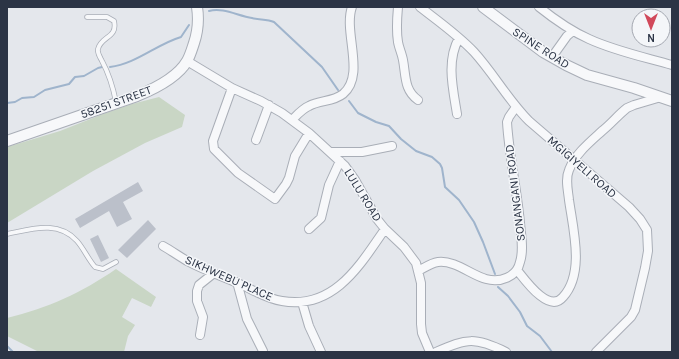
<svg xmlns="http://www.w3.org/2000/svg" width="679" height="359" viewBox="0 0 679 359" font-family="Karla,sans-serif">
<style>
.green{fill:#c9d6c5}
.lines{fill:none;stroke-linecap:round;stroke-linejoin:round}
.stream{stroke:#9fb4cc;stroke-width:2}
.building{fill:#bbc0ca}
.service-casing{stroke:#a9aeb7;stroke-width:5.5}
.minor-casing{stroke:#a9aeb7;stroke-width:10}
.tertiary-casing{stroke:#a9aeb7;stroke-width:12}
.service{stroke:#f7f8fa;stroke-width:4}
.minor{stroke:#f7f8fa;stroke-width:8}
.tertiary{stroke:#f7f8fa;stroke-width:10}
.labels{text-anchor:middle;dominant-baseline:central;stroke-width:3;stroke-linejoin:round;paint-order:stroke}
.street-label{font-size:12px;fill:#2b3445;stroke:#f4f6f9}
</style>
<rect width="100%" height="100%" fill="#e4e7ec"/>
<!-- green -->
<path class="green" d="M159,97L185,115L182,127L145,143L93,171L7,223V147L60,131L103,114L132,104Z
M116,269L156,297L151,307L132,298L122,317L135,325L128,336L124,352H39L7,336V318C48,308 81,293 116,269Z"/>
<g class="lines">
<!-- stream -->
<path class="stream" d="M209,11C223,7 238,16 252,18C259,20 267,19 274,22L322,67L338,90
M110,67C136,64 157,44 181,37L189,25
M349,101L358,113L376,122L389,126L401,139L416,151L432,157L440,164L442,168L445,187L459,200L474,222L483,242L495,274
M7,103L15,102L22,98L34,97L45,90L69,84L75,77L84,76L98,68L102,67
M498,287L508,296L520,312L527,326L540,336L552,352
M7,346L13,352"/>
</g>
<!-- building -->
<path class="building" d="M138,182L143,191L123,202L132,219L117,227L109,211L80,228L75,219Z
M148,220L156,229L127,258L118,250Z
M98,235L109,258L101,262L90,239Z"/>
<g class="lines">
<!-- service casing -->
<g class="service-casing">
<path id="service" d="M87,17H107L114,21C118,38 101,36 98,49C97,53 100,57 102,61C109,74 113,87 116,102
M7,234C32,229 58,220 77,241C84,249 88,259 95,267L103,269L116,262"/>
</g>
<!-- minor casing -->
<g class="minor-casing">
<path id="minor" d="M398,7C397,18 396,30 398,42C399,48 402,54 403,60C406,76 404,90 418,100
M420,7C438,21 458,35 474,52C494,74 508,100 529,121L629,207L640,219L647,230L648,251L645,268L635,310L631,317L596,352
M539,7C554,19 571,31 589,39C615,51 644,57 672,65
M552,57L567,36L573,31
M187,61L232,88L261,101L282,113L309,133L345,166L355,180L377,219L385,229L404,247L416,263L421,283V324L422,333L430,352
M232,88L213,141L214,149L238,173L275,199L286,184L289,178L295,156L309,133
M457,114C453,89 446,61 459,38
M292,120C297,115 302,109 309,106C320,100 333,102 343,94C366,75 343,32 352,7
M256,140L269,105
M331,152H362L392,146
M309,229L321,218L329,185L340,161
M163,246C172,251 180,257 189,262C206,271 225,277 242,285C255,291 268,299 282,301C334,310 360,265 385,229
M517,270C525,280 549,314 563,297C585,273 573,229 569,200C568,190 565,179 569,170C575,154 590,142 602,131C611,124 618,115 627,108L634,105L661,97
M418,271C424,268 431,263 438,262C455,260 471,275 486,279C500,283 517,277 520,262C524,250 521,235 520,223C517,189 509,156 507,122L509,117L516,107
M237,282L247,319L263,351
M302,302L309,326L321,352
M200,335L203,317L197,301V291L199,285L214,273
M436,352C467,338 475,337 506,352"/>
</g>
<!-- tertiary casing -->
<g class="tertiary-casing">
<path id="tertiary" d="M483,7L543,52L566,65L587,75L634,88L672,101
M7,141L137,96C154,89 178,77 187,61C190,56 192,49 194,43C198,31 199,20 197,7"/>
</g>
<!-- service -->
<use href="#service" class="service"/>
<!-- minor -->
<use href="#minor" class="minor"/>
<!-- tertiary -->
<use href="#tertiary" class="tertiary"/>
</g>
<g class="labels">
<!-- street labels -->
<g class="street-label">
<text transform="translate(541 48) rotate(33)">SPINE ROAD</text>
<text transform="translate(116 102) rotate(-20)">58251 STREET</text>
<text transform="translate(582 167) rotate(41)">MGIGIYELI ROAD</text>
<text transform="translate(515 193) rotate(-97)">SONANGANI ROAD</text>
<text transform="translate(363 195) rotate(58)">LULU ROAD</text>
<text transform="translate(229 278) rotate(24)">SIKHWEBU PLACE</text>
</g>
</g>
<!-- border -->
<rect width="679" height="359" fill="none" stroke="#2b3445" stroke-width="16"/>
<!-- north arrow -->
<g transform="translate(651 28) rotate(180)"><circle r="19" fill="#f4f6f9" stroke="#a4a8b1"/>
<path d="M0-3L7 15L0 10L-7 15Z" fill="#d1495b"/>
<text y="-6" font-size="11" font-weight="bold" text-anchor="middle" fill="#2b3445">N</text>
</g>
</svg>
